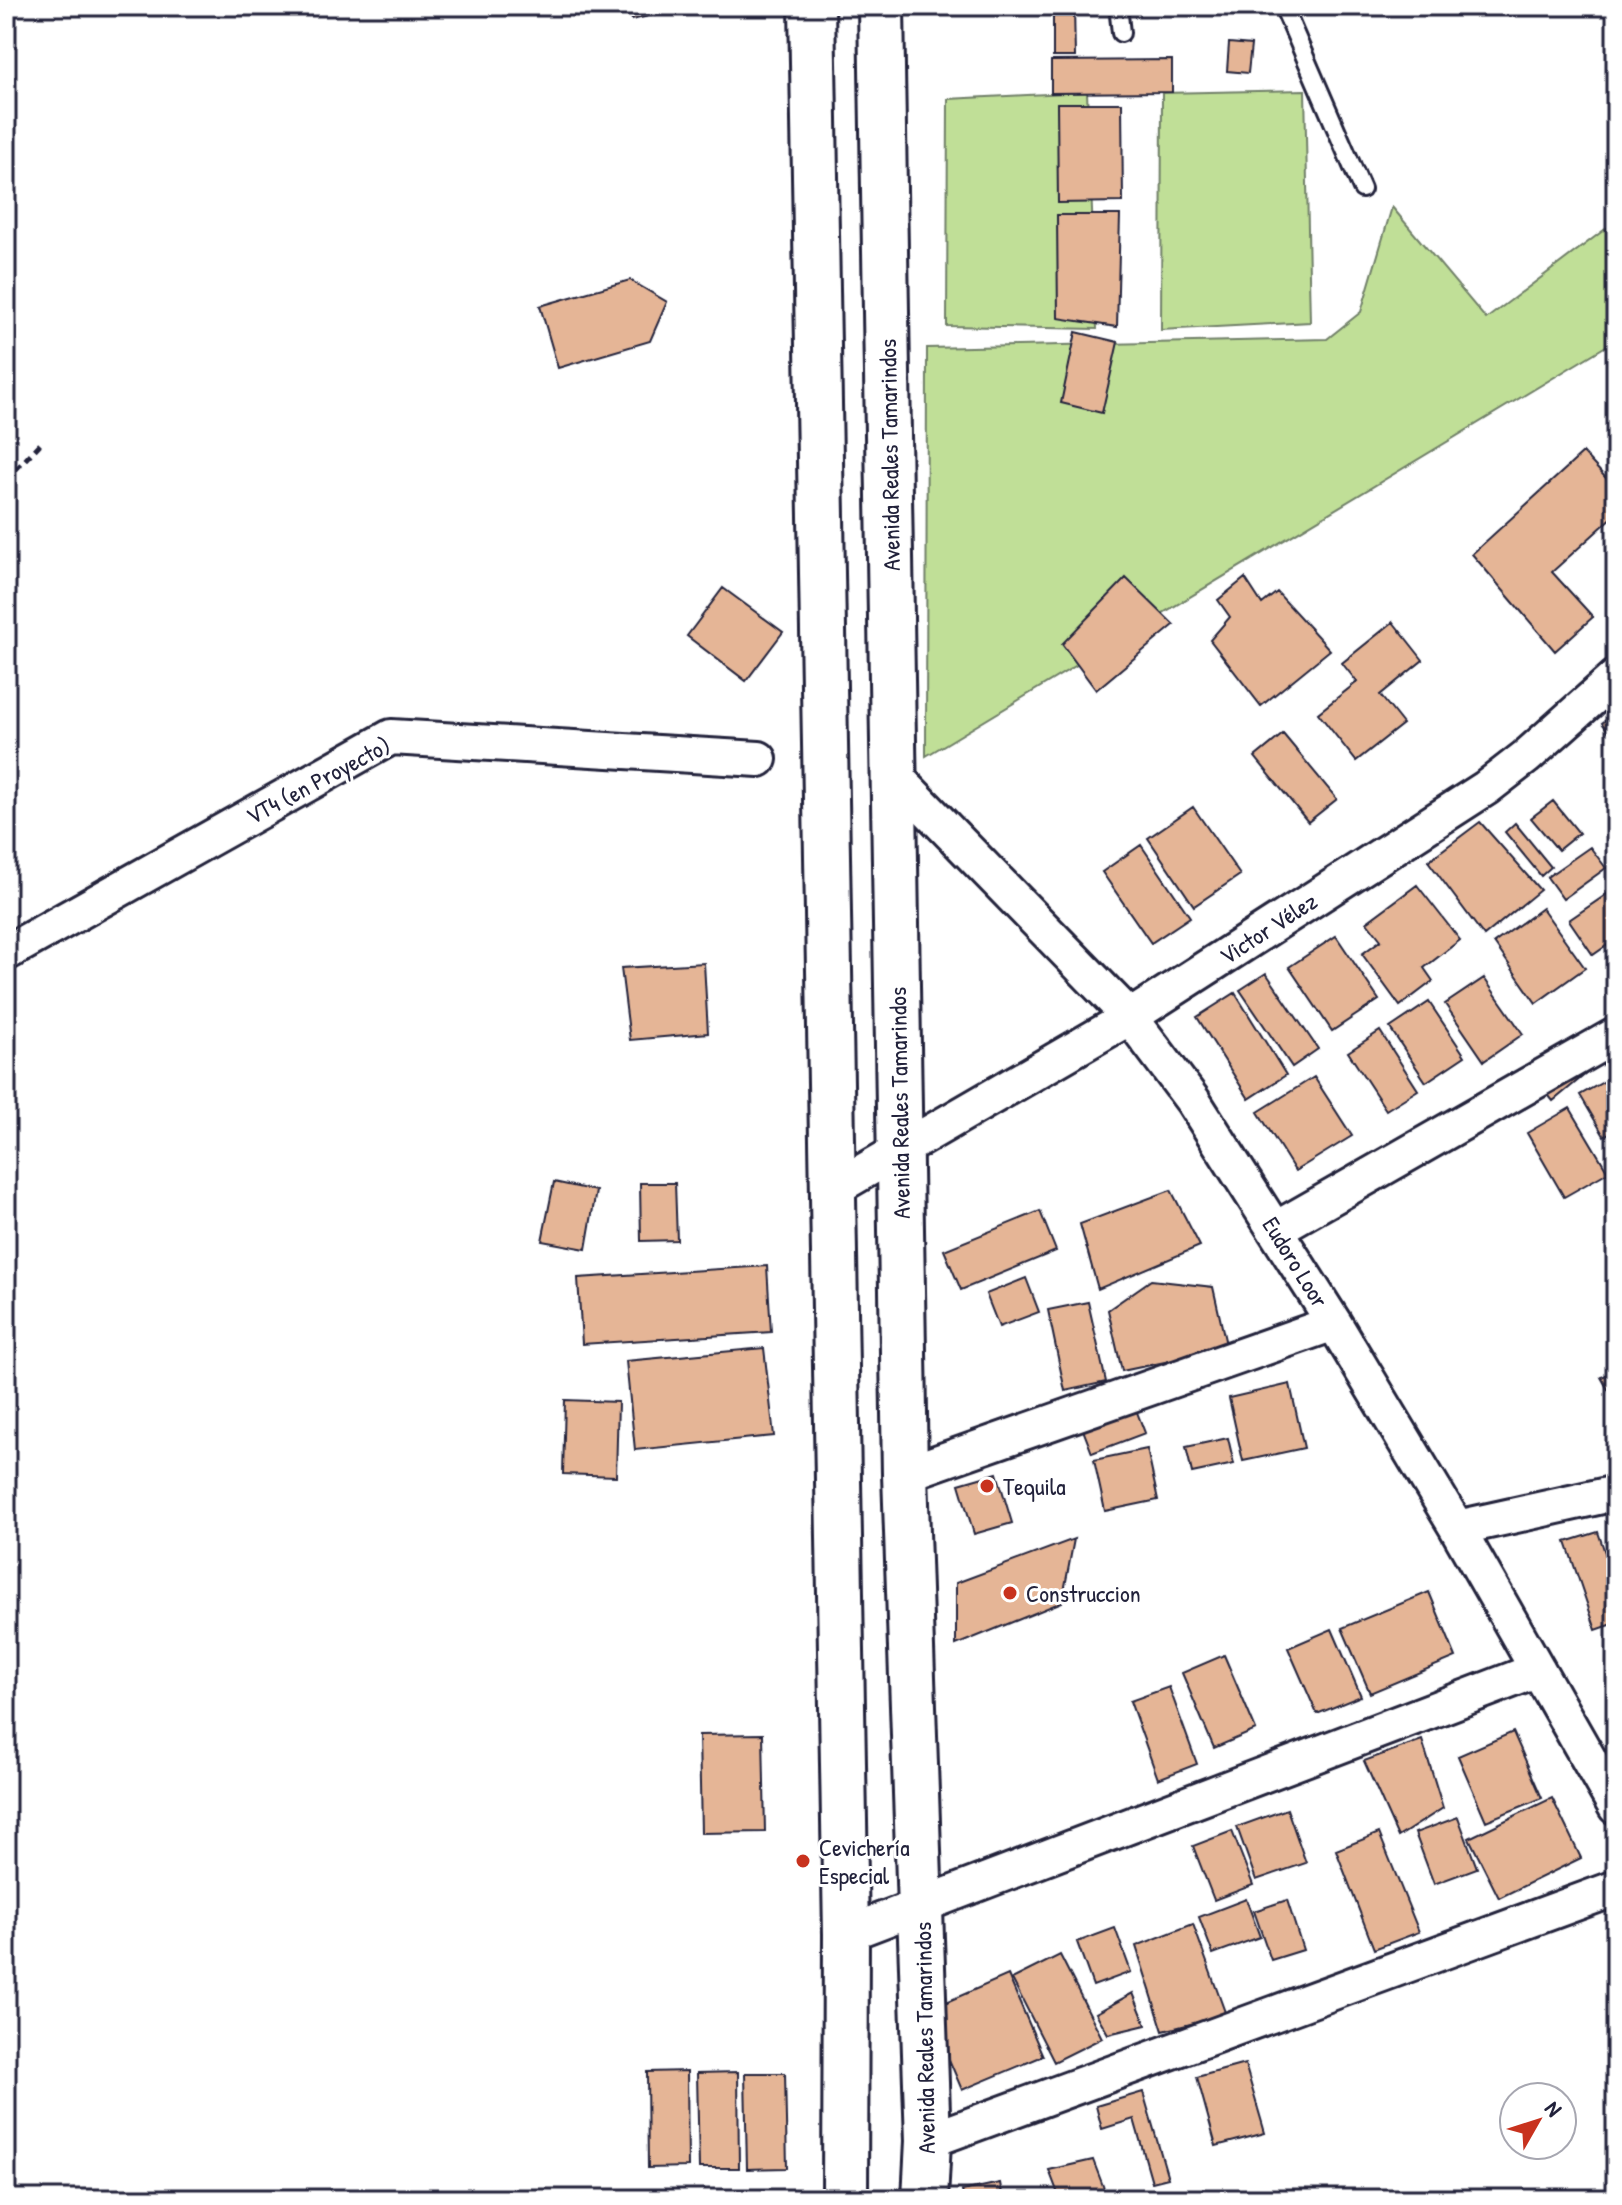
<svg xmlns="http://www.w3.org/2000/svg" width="1622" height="2205" viewBox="0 0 1622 2205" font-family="'Patrick Hand',sans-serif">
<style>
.green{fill:#c0df97;stroke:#718069;stroke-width:2}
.building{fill:#e5b596;stroke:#22223b;stroke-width:2}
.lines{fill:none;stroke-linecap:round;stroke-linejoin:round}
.lane-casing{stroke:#22223b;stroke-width:22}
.street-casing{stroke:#22223b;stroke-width:40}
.secondary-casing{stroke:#22223b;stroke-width:50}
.path{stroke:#22223b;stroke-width:5;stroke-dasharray:8 6;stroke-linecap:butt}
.lane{stroke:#fff;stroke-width:16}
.street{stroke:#fff;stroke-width:34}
.secondary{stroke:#fff;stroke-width:44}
.poi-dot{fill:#c8321e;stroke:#fff;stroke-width:3}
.labels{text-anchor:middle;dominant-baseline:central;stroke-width:6;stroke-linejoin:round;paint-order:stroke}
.street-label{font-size:24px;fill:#22223b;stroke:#fff}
.poi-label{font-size:24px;fill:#22223b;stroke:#fff;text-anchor:start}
</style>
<rect width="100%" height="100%" fill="#fff"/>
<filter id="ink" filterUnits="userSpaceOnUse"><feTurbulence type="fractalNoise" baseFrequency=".0125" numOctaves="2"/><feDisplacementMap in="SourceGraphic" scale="16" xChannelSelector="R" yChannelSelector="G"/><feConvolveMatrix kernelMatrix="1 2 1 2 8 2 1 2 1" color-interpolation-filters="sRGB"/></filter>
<g filter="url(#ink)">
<!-- green -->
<path class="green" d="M1305,90L1310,322L1161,330L1162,93Z
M1087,92L1097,329L947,326L948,99Z
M1392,207L1486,319L1616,221V340L926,756L927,348L1327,339L1361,312Z"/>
<!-- building -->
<path class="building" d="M629,6H690L632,20Z
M1053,6H1074L1075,57H1053Z
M1229,43L1251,45L1248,73L1227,71Z
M1172,60V92L1051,93V61Z
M1057,103H1122L1123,202L1058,203Z
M1057,215H1120L1117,327L1058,318Z
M630,280L667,302L650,341L558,368L540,306Z
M1076,332L1118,342L1102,413L1061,403Z
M1583,453L1616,489V514L1552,572L1593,617L1555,651L1472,554Z
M1126,578L1174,625L1096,690L1062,644Z
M1245,578L1262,604L1277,592L1330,650L1261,706L1210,640L1230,617L1218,600Z
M723,588L783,632L746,681L687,636Z
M1393,622L1423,660L1380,695L1403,724L1356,761L1318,713L1357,682L1342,663Z
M1616,712V741L1602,723Z
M1283,734L1337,799L1308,822L1255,757Z
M1553,801L1579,833L1558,850L1531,818Z
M1193,807L1240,875L1194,906L1148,838Z
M1480,822L1540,890L1484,936L1428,861Z
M1515,823L1551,867L1541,876L1505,832Z
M1141,845L1190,917L1151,943L1102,872Z
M1590,847L1606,868L1563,899L1547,877Z
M1417,885L1460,940L1424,968L1433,981L1400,1006L1362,954L1381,940L1367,922Z
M1616,888V939L1593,955L1569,920Z
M1542,908L1585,968L1536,1003L1494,943Z
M1336,936L1379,1000L1332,1031L1289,967Z
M704,963L708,1033L630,1040L621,968Z
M1266,973L1318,1049L1292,1067L1240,990Z
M1484,978L1523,1034L1484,1061L1445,1004Z
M1235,993L1286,1075L1249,1099L1197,1017Z
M1429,1002L1465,1056L1426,1082L1390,1028Z
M1380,1031L1418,1090L1386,1110L1348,1052Z
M1598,1064L1553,1101L1540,1085Z
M1614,1076L1616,1079V1129L1604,1136L1580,1095Z
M1314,1077L1352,1136L1295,1171L1258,1112Z
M1570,1108L1608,1172L1564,1197L1527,1133Z
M554,1182L596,1191L586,1249L542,1241Z
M640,1183H675L677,1240L641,1241Z
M1171,1190L1200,1246L1098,1289L1080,1224Z
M1040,1211L1056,1251L961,1290L944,1250Z
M767,1266L771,1332L582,1344L578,1278Z
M1026,1278L1039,1312L999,1327L986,1294Z
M1151,1280L1213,1287L1227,1349L1122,1371L1108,1310Z
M1088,1302L1106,1382L1065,1391L1048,1310Z
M764,1348L774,1436L635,1450L626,1361Z
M1616,1372V1404L1601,1377Z
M1290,1384L1304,1448L1243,1461L1229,1398Z
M565,1400L618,1402L616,1476L563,1474Z
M1135,1407L1145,1433L1092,1453L1082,1427Z
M1228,1438L1234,1464L1192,1473L1186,1447Z
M1147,1449L1158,1500L1105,1511L1094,1460Z
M997,1473L1012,1523L974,1534L959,1484Z
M1598,1532L1616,1585V1623L1596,1630L1566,1542Z
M1074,1539L1062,1602L956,1645V1583Z
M1429,1592L1456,1657L1370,1693L1342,1628Z
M1332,1629L1361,1696L1317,1714L1288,1648Z
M1224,1655L1256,1730L1214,1748L1182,1673Z
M1169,1687L1197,1764L1158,1779L1130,1701Z
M1513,1732L1542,1798L1486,1821L1458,1756Z
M763,1734L765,1832L701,1833L699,1735Z
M1422,1740L1443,1808L1398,1837L1364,1761Z
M1552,1798L1581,1858L1499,1898L1469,1838Z
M1287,1809L1306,1863L1256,1880L1237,1827Z
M1458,1817L1477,1868L1434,1884L1415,1833Z
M1232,1831L1253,1885L1214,1900L1193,1846Z
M1379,1833L1419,1932L1374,1949L1336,1850Z
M1246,1899L1260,1937L1213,1954L1199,1917Z
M1287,1900L1303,1950L1271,1960L1254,1911Z
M1193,1924L1226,2015L1163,2031L1136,1946Z
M1115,1928L1131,1972L1093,1986L1077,1942Z
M1060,1955L1102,2038L1054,2062L1012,1979Z
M1008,1975L1043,2056L962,2090L928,2010Z
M1133,1993L1146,2025L1108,2034L1096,2013Z
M1245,2064L1265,2133L1216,2146L1197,2077Z
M687,2071L688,2167L648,2168L647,2072Z
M738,2072L739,2168H699L697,2073Z
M745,2073H785L787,2168L747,2169Z
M1143,2092L1168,2178L1152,2182L1134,2119L1102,2129L1096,2106Z
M1093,2160L1108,2199H1060L1049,2170Z
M1000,2183L1003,2199H964L962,2191Z"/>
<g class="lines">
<!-- lane casing -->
<g class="lane-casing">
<path id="lane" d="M1118,6L1121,33
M1283,6L1362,189"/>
</g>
<!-- street casing -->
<g class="street-casing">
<path id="street" d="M895,776L1130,1017L1193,1101L1334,1323L1457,1528L1616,1807
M6,953L391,737L759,759
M835,1188L1130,1017L1486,788L1526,757L1616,677
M1276,1229L1616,1035
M905,1474L1334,1323
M1457,1528L1616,1493
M846,1934L1538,1670
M928,2141L1616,1888"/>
</g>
<!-- secondary casing -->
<g class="secondary-casing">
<path id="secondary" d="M812,6L846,1934L845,2199
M881,6L905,1474L928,2141L925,2199"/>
</g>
<!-- path -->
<path class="path" d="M6,480L40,444"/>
<!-- lane -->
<use href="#lane" class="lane"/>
<!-- street -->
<use href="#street" class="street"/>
<!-- secondary -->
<use href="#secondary" class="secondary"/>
</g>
</g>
<!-- markers -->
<g class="poi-dot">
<circle cx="987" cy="1486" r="8"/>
<circle cx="1010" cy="1593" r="8"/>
<circle cx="803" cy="1861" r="8"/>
</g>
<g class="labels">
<!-- street labels -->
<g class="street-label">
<text transform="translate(889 455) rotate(-91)">Avenida Reales Tamarindos</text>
<text transform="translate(318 780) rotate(-28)">VT4 (en Proyecto)</text>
<text transform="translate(1268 928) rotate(-33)">Victor Vélez</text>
<text transform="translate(899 1103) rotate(-91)">Avenida Reales Tamarindos</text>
<text transform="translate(1296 1262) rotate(58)">Eudoro Loor</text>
<text transform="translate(924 2038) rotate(-91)">Avenida Reales Tamarindos</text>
</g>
<!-- poi labels -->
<g class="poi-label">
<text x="1003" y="1486">Tequila</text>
<text x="1026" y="1593">Construccion</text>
<text x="819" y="1847">Cevichería<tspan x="819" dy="28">Especial</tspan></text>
</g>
</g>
<!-- margin -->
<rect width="1622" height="2205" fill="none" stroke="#fff" stroke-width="32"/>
<rect x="16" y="16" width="1590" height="2173" fill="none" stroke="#22223b" stroke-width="3" filter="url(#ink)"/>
<!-- north arrow -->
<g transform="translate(1538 2121) rotate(51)"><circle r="38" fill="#ffffff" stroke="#a7a7b1" stroke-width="2"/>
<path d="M0-6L14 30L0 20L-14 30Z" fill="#c8321e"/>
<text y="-12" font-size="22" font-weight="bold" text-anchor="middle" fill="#22223b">N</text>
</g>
</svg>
